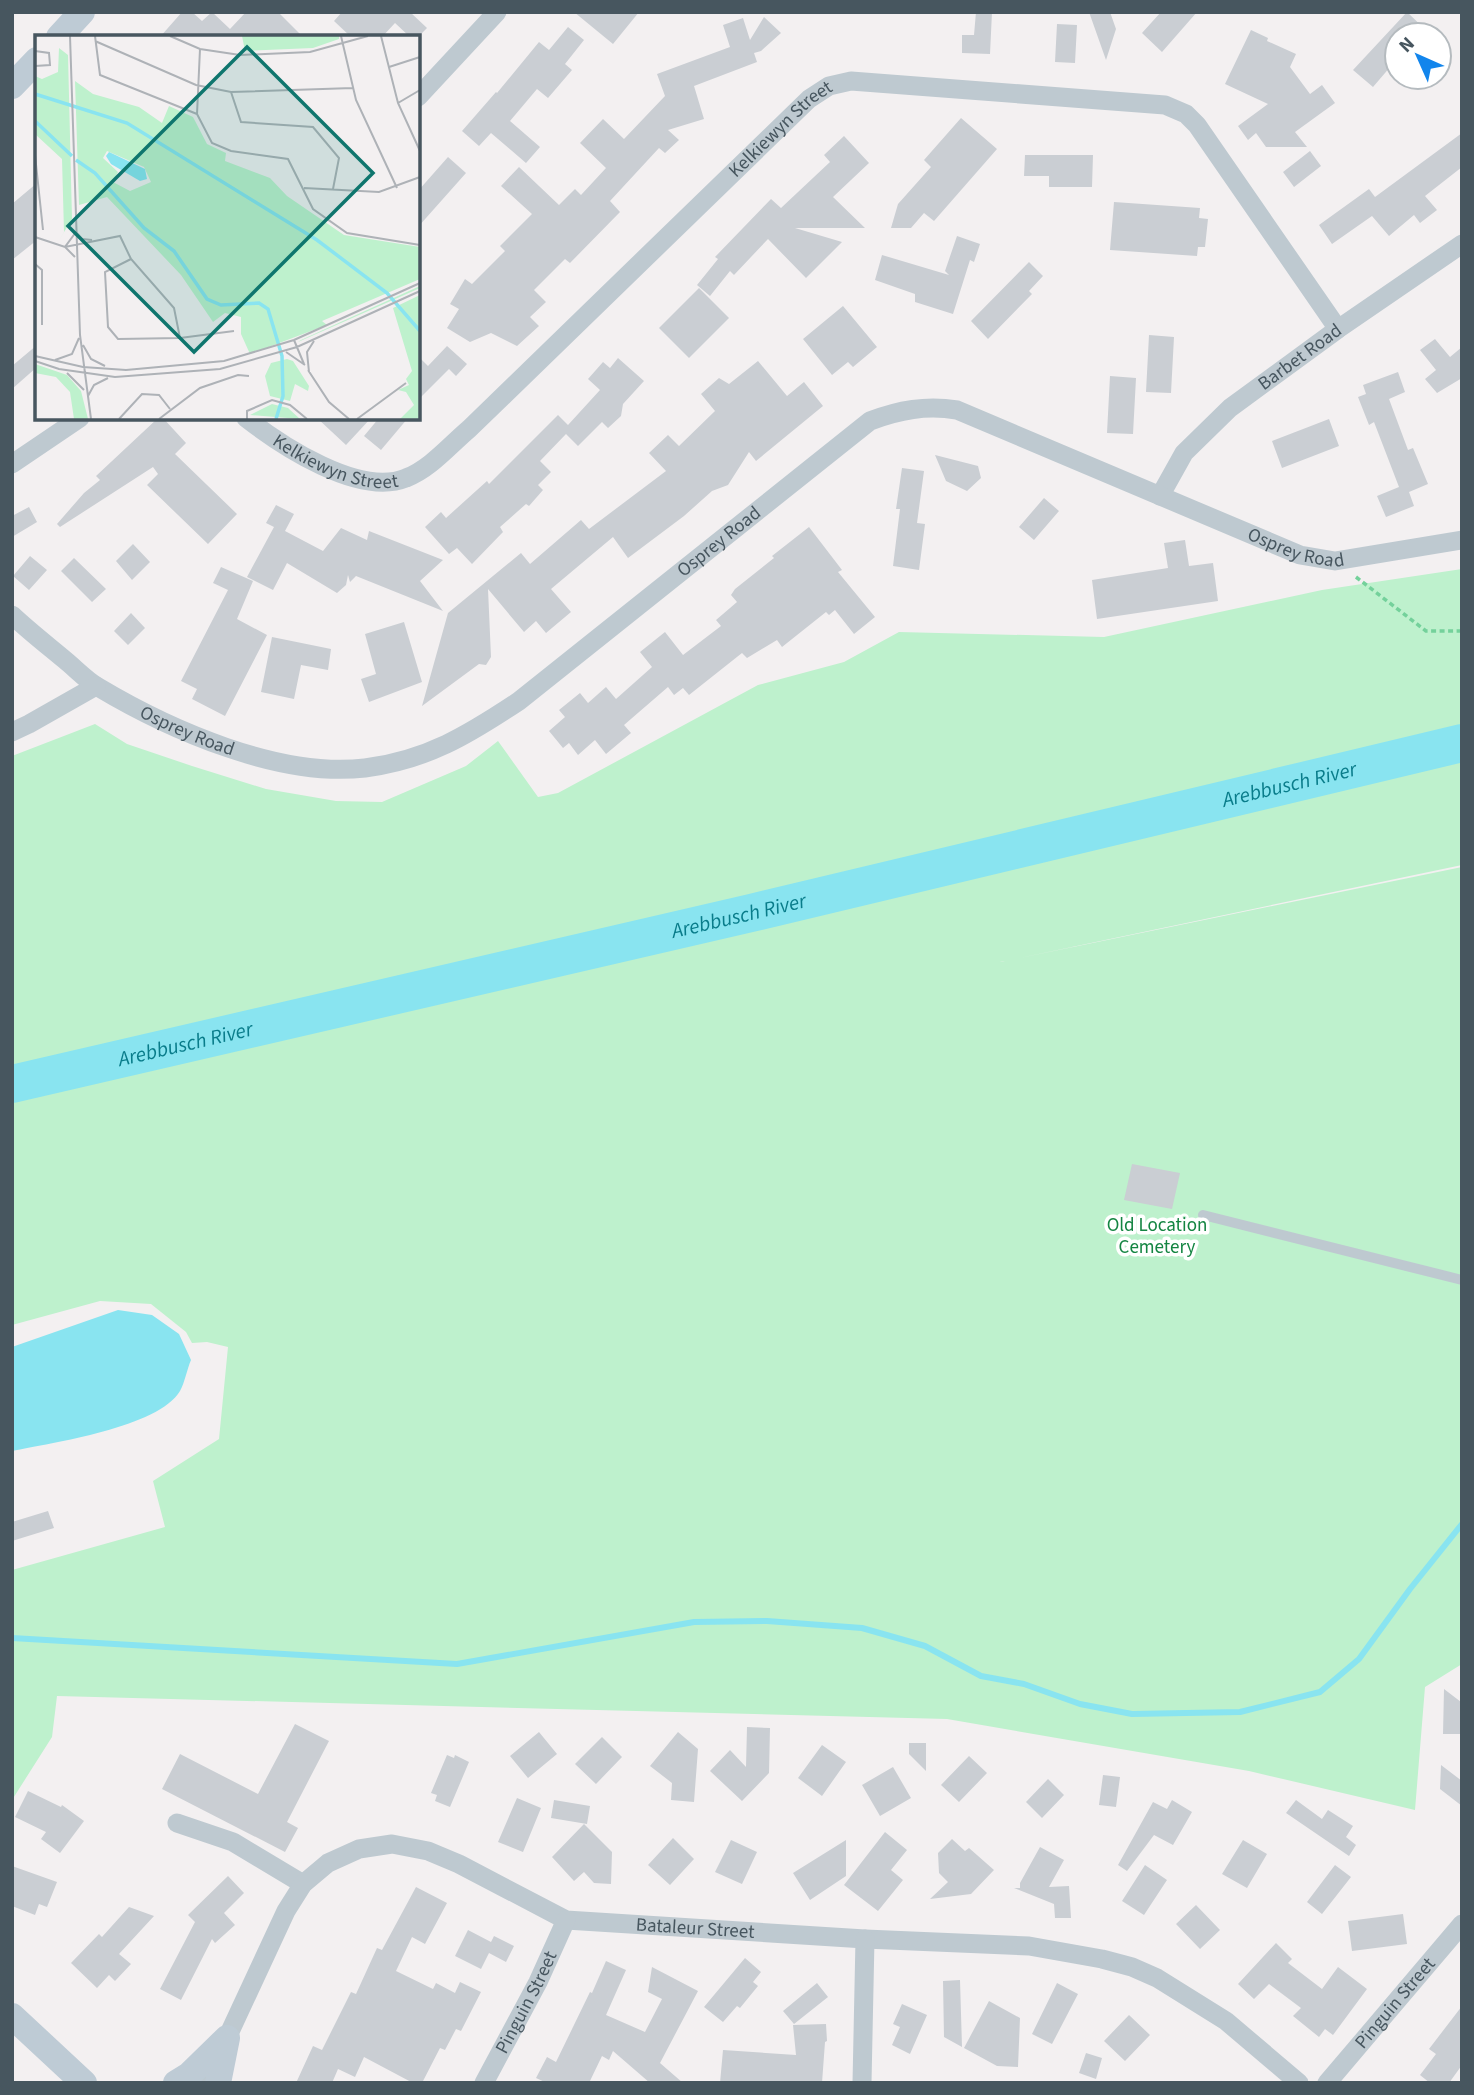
<svg xmlns="http://www.w3.org/2000/svg" width="1474" height="2095" viewBox="0 0 1474 2095" font-family="'Source Sans 3',sans-serif">
<style>
.green{fill:#bef1cd}
.water{fill:#89e4f0}
.lines{fill:none;stroke-linecap:round;stroke-linejoin:round}
.stream{stroke:#89e4f0;stroke-width:6}
.river{stroke:#89e4f0;stroke-width:38}
.building{fill:#caced3}
.path{stroke:#74d19b;stroke-width:3.5;stroke-dasharray:5 3.5;stroke-linecap:butt}
.lane{stroke:#bec9d0;stroke-width:10}
.street{stroke:#bec9d0;stroke-width:19}
.secondary{stroke:#becbd5;stroke-width:26}
.labels{text-anchor:middle;dominant-baseline:central;stroke-width:7;stroke-linejoin:round;paint-order:stroke}
.street-label{font-size:19px;fill:#47565f;stroke:#fff}
.park-label{font-size:19px;fill:#148542;stroke:#fff}
.water-label{font-size:21px;font-style:italic;fill:#097c8a;stroke:#fff}
.inset-river{fill:none;stroke:#89e4f0;stroke-width:3.5}
.inset-road{fill:none;stroke:#aeb2b7;stroke-width:2}
.view{fill:#0f766e;fill-opacity:0.15;stroke:#0f766e;stroke-width:3.5}
.inset-edge{fill:none;stroke:#47565f;stroke-width:3.5}
</style>
<rect width="100%" height="100%" fill="#f3f0f1"/>
<!-- green -->
<path class="green" d="M1462,569V865L1000,962L1462,867V1664L1425,1687L1415,1810L1249,1771L947,1719L57,1696L52,1737L12,1800V1570L165,1527L153,1481L219,1439L228,1347L207,1342L192,1343L186,1332L151,1304L100,1301L12,1325V756L95,724L127,744L192,766L266,789L336,801L382,802L466,766L498,741L538,797L558,793L758,685L844,662L899,632L1104,637L1322,590Z"/>
<!-- water -->
<path class="water" d="M118,1310L152,1315L179,1334L191,1360C187,1369 185,1382 180,1391C159,1427 52,1443 12,1451V1347Z"/>
<g class="lines">
<!-- stream -->
<path class="stream" d="M12,1638L457,1664L694,1622L767,1621L862,1628L925,1646L981,1676L1024,1684L1080,1704L1132,1714L1240,1712L1320,1692L1359,1659L1410,1589L1462,1524"/>
<!-- river -->
<path class="river" id="s1" d="M12,1084L751,913L1462,743"/>
</g>
<!-- building -->
<path class="building" d="M182,12H192L202,21L212,12L230,29L246,12H278L303,37H160Z
M342,12H410L427,28L418,37H410L395,23L382,37H351L334,21Z
M574,12H639L613,44Z
M976,12H992L990,54L962,53V35H974Z
M1089,12H1110L1116,29L1106,60Z
M1161,12H1197L1162,52L1142,33Z
M1407,12L1431,35H1397V59L1373,87L1353,70Z
M764,17L781,33L761,51L754,53L757,62L694,86L704,119L668,130L679,140L665,153L659,148L610,201L620,212L570,263L565,259L534,290L546,302L530,317L539,326L517,346L491,333L470,342L447,328L459,309L450,304L465,279L472,284L505,251L500,246L532,214L501,186L519,167L559,205L575,189L581,195L606,168L580,143L603,119L624,139L665,96L657,74L730,47L723,25L743,18L750,40Z
M1057,24L1077,25L1075,63L1055,62Z
M568,27L584,40L565,64L572,70L548,98L537,89L510,121L540,147L526,163L491,133L479,146L462,131L496,92L497,93L539,42L549,50Z
M1251,30L1268,38L1267,41L1296,54L1290,67L1310,94L1322,85L1335,103L1295,132L1307,147H1266L1256,133L1248,140L1238,126L1268,104L1225,84Z
M961,118L997,149L934,221L924,213L911,228H891L898,204L931,167L924,160Z
M1462,133V167L1425,196L1437,210L1420,223L1414,215L1389,236L1372,216L1332,244L1319,225L1369,189L1375,197Z
M844,136L869,163L833,197L865,228H795L842,242L806,278L768,239L734,275L730,271L710,296L697,285L718,259L715,257L771,199L781,208L830,162L824,155Z
M1310,151L1321,166L1294,187L1283,172Z
M1025,155H1093L1092,187H1049V176H1024Z
M448,157L466,173L418,227V191Z
M37,183V240L12,260V204Z
M1114,202L1200,208L1199,218L1208,219L1205,247H1198L1197,256L1110,250Z
M957,236L980,244L974,262L970,260L953,314L915,302V294L875,280L882,255L949,275L945,271Z
M1029,262L1043,276L1029,291L1032,294L988,339L971,321Z
M699,288L729,318L689,358L659,328Z
M843,306L877,347L853,367L848,362L832,375L803,339Z
M1149,335L1174,337L1171,393L1146,392Z
M1435,339L1450,357L1462,347V378L1437,393L1425,379L1436,370L1420,350Z
M37,345V367L12,389V366Z
M447,346L467,364L456,376L449,369L418,400V356L428,366Z
M618,358L644,381L623,404L621,416L608,428L602,422L578,446L566,434L540,461L551,472L538,485L543,490L529,506L526,504L500,527L503,532L472,564L457,548L449,554L425,527L441,512L446,518L487,481L489,484L558,415L568,425L600,390L588,379L603,362L610,368Z
M758,361L787,396L804,382L823,406L756,461L749,452L728,485L712,491L684,516L628,558L613,537L551,589L571,612L546,633L536,621L524,632L488,589L491,657L486,665L479,664L422,706L448,613L521,553L530,564L581,520L589,529L666,471L649,453L668,435L679,446L715,411L701,394L719,378L729,384Z
M1398,372L1405,392L1389,399L1408,450L1413,448L1428,484L1409,492L1414,506L1386,517L1377,496L1399,487L1374,422L1369,425L1358,397L1366,394L1363,385Z
M1110,376L1136,378L1133,434L1107,433Z
M158,418H163L186,443L175,454L237,514L208,544L147,485L158,474L153,467L60,527L57,524L84,493L100,480L96,476Z
M317,418H371L346,445Z
M379,418H408L381,450L364,436Z
M1329,419L1339,446L1282,468L1272,441Z
M935,455L978,466L981,478L967,491L946,481Z
M902,468L924,471L917,523L925,524L919,570L893,566L900,509H896Z
M1044,498L1059,511L1034,540L1019,527Z
M276,505L294,514L285,531L323,551L341,528L367,540L369,531L443,560L420,581L443,611L356,576L350,582L348,575L346,585L337,593L287,563L273,590L247,577L274,527L266,523Z
M29,507L37,522L12,537V516Z
M809,527L842,570L838,572L875,617L854,634L835,610L829,615L826,612L782,647L777,640L747,658L742,653L689,695L683,688L674,695L668,687L624,725L631,733L606,754L595,740L578,755L569,743L563,748L549,731L565,717L559,710L580,693L588,703L606,687L616,699L652,667L640,652L665,632L683,655L721,626L716,620L737,602L731,595L735,589L774,558L772,556Z
M1185,540L1189,566L1213,563L1218,601L1097,619L1092,580L1168,568L1164,543Z
M133,544L150,562L132,580L116,561Z
M30,556L47,570L29,590L13,576Z
M74,558L106,589L92,602L61,571Z
M221,567L253,581L237,619L267,635L225,716L192,699L197,689L181,681L228,590L213,583Z
M131,613L145,628L128,645L114,631Z
M404,622L422,682L369,702L361,679L376,674L365,634Z
M272,637L331,649L328,670L301,665L294,699L261,692Z
M1132,1164L1180,1173L1172,1209L1124,1200Z
M48,1511L54,1528L12,1541V1522Z
M1444,1689L1461,1702L1460,1734H1443Z
M295,1724L329,1741L287,1822L298,1828L285,1852L162,1789L180,1754L258,1794Z
M747,1727L770,1728L769,1773L742,1801L710,1771L730,1750L746,1767Z
M539,1732L557,1754L528,1778L510,1756Z
M678,1732L698,1749L694,1802L671,1800L672,1783L650,1766Z
M602,1737L622,1757L596,1784L575,1764Z
M909,1743H926V1771L909,1754Z
M822,1745L846,1762L822,1796L798,1778Z
M447,1755L454,1758L455,1755L469,1762L450,1807L435,1801L437,1795L431,1793Z
M969,1756L987,1773L959,1802L941,1785Z
M1441,1765L1462,1781V1806L1440,1789Z
M893,1767L911,1798L880,1816L862,1785Z
M1103,1775L1120,1777L1116,1807L1099,1805Z
M1048,1779L1064,1795L1042,1818L1026,1802Z
M28,1791L61,1807L62,1805L84,1821L60,1853L41,1839L46,1832L15,1817Z
M517,1798L541,1808L523,1852L498,1842Z
M554,1800L590,1806L587,1824L551,1818Z
M1172,1800L1192,1812L1173,1845L1154,1835L1127,1871L1118,1865L1153,1802L1167,1809Z
M1296,1800L1322,1819L1328,1810L1353,1826L1346,1837L1356,1845L1349,1856L1286,1813Z
M584,1824L612,1852L611,1884L594,1883L584,1872L574,1881L552,1857Z
M885,1832L907,1850L891,1870L903,1880L878,1911L844,1885Z
M673,1838L694,1859L670,1885L648,1865Z
M952,1839L965,1851L969,1848L994,1870L971,1894L930,1899L948,1882L939,1873L938,1853Z
M731,1840L757,1852L742,1884L715,1872Z
M846,1840V1876L810,1900L793,1873Z
M1243,1840L1267,1854L1247,1888L1222,1874Z
M1040,1847L1064,1860L1049,1887L1069,1886L1071,1918H1055L1054,1904L1014,1888H1020V1883Z
M1145,1865L1167,1880L1144,1915L1122,1901Z
M1335,1865L1351,1877L1322,1914L1307,1902Z
M12,1866L57,1882L47,1907L39,1904L35,1915L12,1906Z
M228,1876L244,1893L224,1913L235,1925L215,1943L212,1939L181,2000L160,1989L195,1922L188,1915Z
M416,1887L447,1903L425,1944L412,1937L396,1971L433,1989L436,1983L455,1993L460,1982L481,1992L461,2031L456,2029L445,2050L440,2048L422,2083H413L364,2057L355,2077L338,2069L332,2083H296L313,2046L322,2050L351,1992L356,1994L377,1948L382,1950Z
M1196,1905L1220,1930L1200,1949L1176,1924Z
M129,1907L154,1916L119,1954L131,1964L115,1981L109,1975L97,1988L71,1963L99,1934L102,1937Z
M1403,1914L1407,1944L1352,1951L1348,1921Z
M468,1930L491,1942L494,1936L514,1946L506,1962L489,1953L481,1969L455,1956Z
M1276,1943L1292,1959L1288,1963L1322,1989L1338,1967L1367,1989L1333,2035L1325,2029L1319,2037L1293,2016L1301,2008L1269,1984L1254,1999L1238,1984Z
M745,1958L761,1972L753,1982L758,1986L740,2008L737,2006L723,2022L704,2007Z
M606,1961L626,1970L606,2015L645,2032L662,1999L648,1992L652,1967L698,1991L660,2063L683,2083H650L613,2051L609,2060L602,2056L589,2083H547L536,2078L547,2057L556,2062L590,1992L592,1993Z
M960,1980L962,2047L944,2037L943,1981Z
M817,1983L828,1997L794,2024L783,2011Z
M1057,1983L1078,1994L1052,2044L1032,2034Z
M989,2001L1020,2018L1018,2067L997,2066L964,2048Z
M902,2004L927,2015L910,2054L892,2045L900,2027L893,2024Z
M1462,2006V2065L1449,2083H1430L1420,2075L1436,2054L1429,2049Z
M1129,2015L1150,2035L1125,2061L1104,2041Z
M826,2024L827,2041L825,2042L822,2083H720L723,2050L796,2055L793,2025Z
M1086,2053L1102,2058L1096,2079L1079,2073Z"/>
<g class="lines">
<!-- path -->
<path class="path" d="M1356,577L1426,631H1462"/>
<!-- lane -->
<path class="lane" d="M1203,1215L1462,1280"/>
<!-- street -->
<g class="street">
<path d="M418,97L497,12"/>
<path id="s2" d="M246,418C282,446 359,497 406,478C430,469 450,445 469,429L809,99L829,86L851,81L1165,105L1186,114L1197,125L1338,329"/>
<path d="M12,464L80,418"/>
<path id="s3" d="M1160,496L1184,453L1230,408L1338,329L1462,244"/>
<path id="s4" d="M12,615C29,631 47,645 65,660C76,669 86,680 98,687C170,730 279,778 365,768C427,760 468,735 519,701L870,421C899,410 926,405 957,410L1300,555L1335,561L1462,540"/>
<path d="M12,732L29,724L96,686"/>
<path d="M177,1823L233,1842L303,1884"/>
<path id="s5" d="M202,2083L227,2038L286,1911L303,1884L328,1863L359,1849L392,1844L428,1851L459,1864L566,1920L865,1939L1029,1946L1102,1959L1132,1967L1157,1978L1226,2021L1299,2083"/>
<path id="s6" d="M484,2083L538,1982L566,1920"/>
<path d="M862,2083L865,1939"/>
<path id="s7" d="M1327,2083L1462,1924"/>
</g>
<!-- secondary -->
<path class="secondary" d="M59,37L82,12
M12,86L37,60
M12,2016L84,2083
M176,2083L189,2075L227,2038
M218,2083L227,2038"/>
</g>
<g class="labels">
<!-- street labels -->
<g class="street-label">
<text stroke="none"><textPath href="#s2" startOffset="690">Kelkiewyn Street</textPath></text>
<text stroke="none"><textPath href="#s3" startOffset="200">Barbet Road</textPath></text>
<text stroke="none"><textPath href="#s2" startOffset="102">Kelkiewyn Street</textPath></text>
<text stroke="none"><textPath href="#s4" startOffset="821">Osprey Road</textPath></text>
<text stroke="none"><textPath href="#s4" startOffset="1470">Osprey Road</textPath></text>
<text stroke="none"><textPath href="#s4" startOffset="212">Osprey Road</textPath></text>
<text stroke="none"><textPath href="#s5" startOffset="644">Bataleur Street</textPath></text>
<text stroke="none"><textPath href="#s6" startOffset="91">Pinguin Street</textPath></text>
<text stroke="none"><textPath href="#s7" startOffset="105">Pinguin Street</textPath></text>
</g>
<!-- park labels -->
<g class="park-label">
<text x="1157" y="1225">Old Location<tspan x="1157" dy="22">Cemetery</tspan></text>
</g>
<!-- water labels -->
<g class="water-label">
<text stroke="none"><textPath href="#s1" startOffset="1312">Arebbusch River</textPath></text>
<text stroke="none"><textPath href="#s1" startOffset="746">Arebbusch River</textPath></text>
<text stroke="none"><textPath href="#s1" startOffset="178">Arebbusch River</textPath></text>
</g>
</g>
<!-- overview -->
<g transform="translate(35 35)">
<rect width="385" height="385" fill="#f3f0f1"/>
<path d="M207,1H304V4L278,13L210,16ZM24,13L33,20L37,184L23,207L29,197L27,124L0,99V41L7,44L23,37ZM40,46L58,59L104,72L127,88L134,71L158,82L172,109L191,118L190,126L235,143L252,161L309,200L385,212V244L287,286L292,290L215,319L206,299V282L190,278L178,287L146,240L72,162L44,170ZM72,116L109,132L116,147L95,156L78,147L83,137L68,123ZM385,251V253L263,307L266,305ZM385,260V384H365L379,370L371,357L363,355L374,350L371,344L377,336L358,273ZM252,324L258,326L274,351L273,356L260,349L255,366L235,361L230,341L236,328ZM0,329L32,340L46,356L53,384H39L35,357L21,342L0,338ZM237,369L253,373L265,384L215,380Z" fill="#bef1cd" fill-rule="evenodd"/>
<path d="M74,117L110,134L112,144L105,146L76,129L71,121Z" fill="#89e4f0"/>
<path class="inset-river" d="M0,59L92,88L282,205L352,258L385,296M0,86L37,121M41,125L60,138L109,193L139,216L172,264L186,270L224,268L233,274L247,321L248,361L241,384"/>
<path class="inset-road" d="M35,1L45,300L56,384M60,1L65,40L162,79M135,1L165,14L205,20L275,17L333,1M306,1L321,65L362,153M346,1L363,68L385,116M60,6L161,50L196,57L318,53M165,14L162,79L177,108L196,116L253,124L278,174L312,198L385,210M0,16L14,18L15,30L0,31M354,32L385,22M196,57L206,87L278,92L304,123L298,154M363,68L385,55M0,120L8,195M269,153L344,157L385,142M0,202L30,212L85,201L96,224L139,273L145,303M40,222L30,212L41,197L47,204L57,205M96,224L70,237L73,292L83,304L145,303L199,296M0,229L7,235V290M259,305L269,329M48,310L56,324L70,331M251,317L270,330M0,321L48,332L91,335L189,326L259,305L385,248M20,325L37,319L44,303M0,326L24,334L80,342L185,334L262,312L385,256M273,335L294,367L314,384M274,337L272,317L279,306M32,338L49,355M53,361L59,350L73,343M84,384L107,359L124,360L135,374M124,384L165,353L203,340L214,341M212,384V376L237,365L255,370L272,384M322,384L371,348"/>
<path class="view" d="M212,12L338,138L159,317L33,191Z"/>
<rect width="385" height="385" class="inset-edge"/>
</g>
<!-- border -->
<rect width="1474" height="2095" fill="none" stroke="#47565f" stroke-width="28"/>
<!-- north arrow -->
<g transform="translate(1418 56) rotate(315)"><circle r="33" fill="#ffffff" stroke="#b5bbbf" stroke-width="2"/>
<path d="M0-5L12 26L0 18L-12 26Z" fill="#1285ec"/>
<text y="-10" font-size="19" font-weight="bold" text-anchor="middle" fill="#47565f">N</text>
</g>
</svg>
